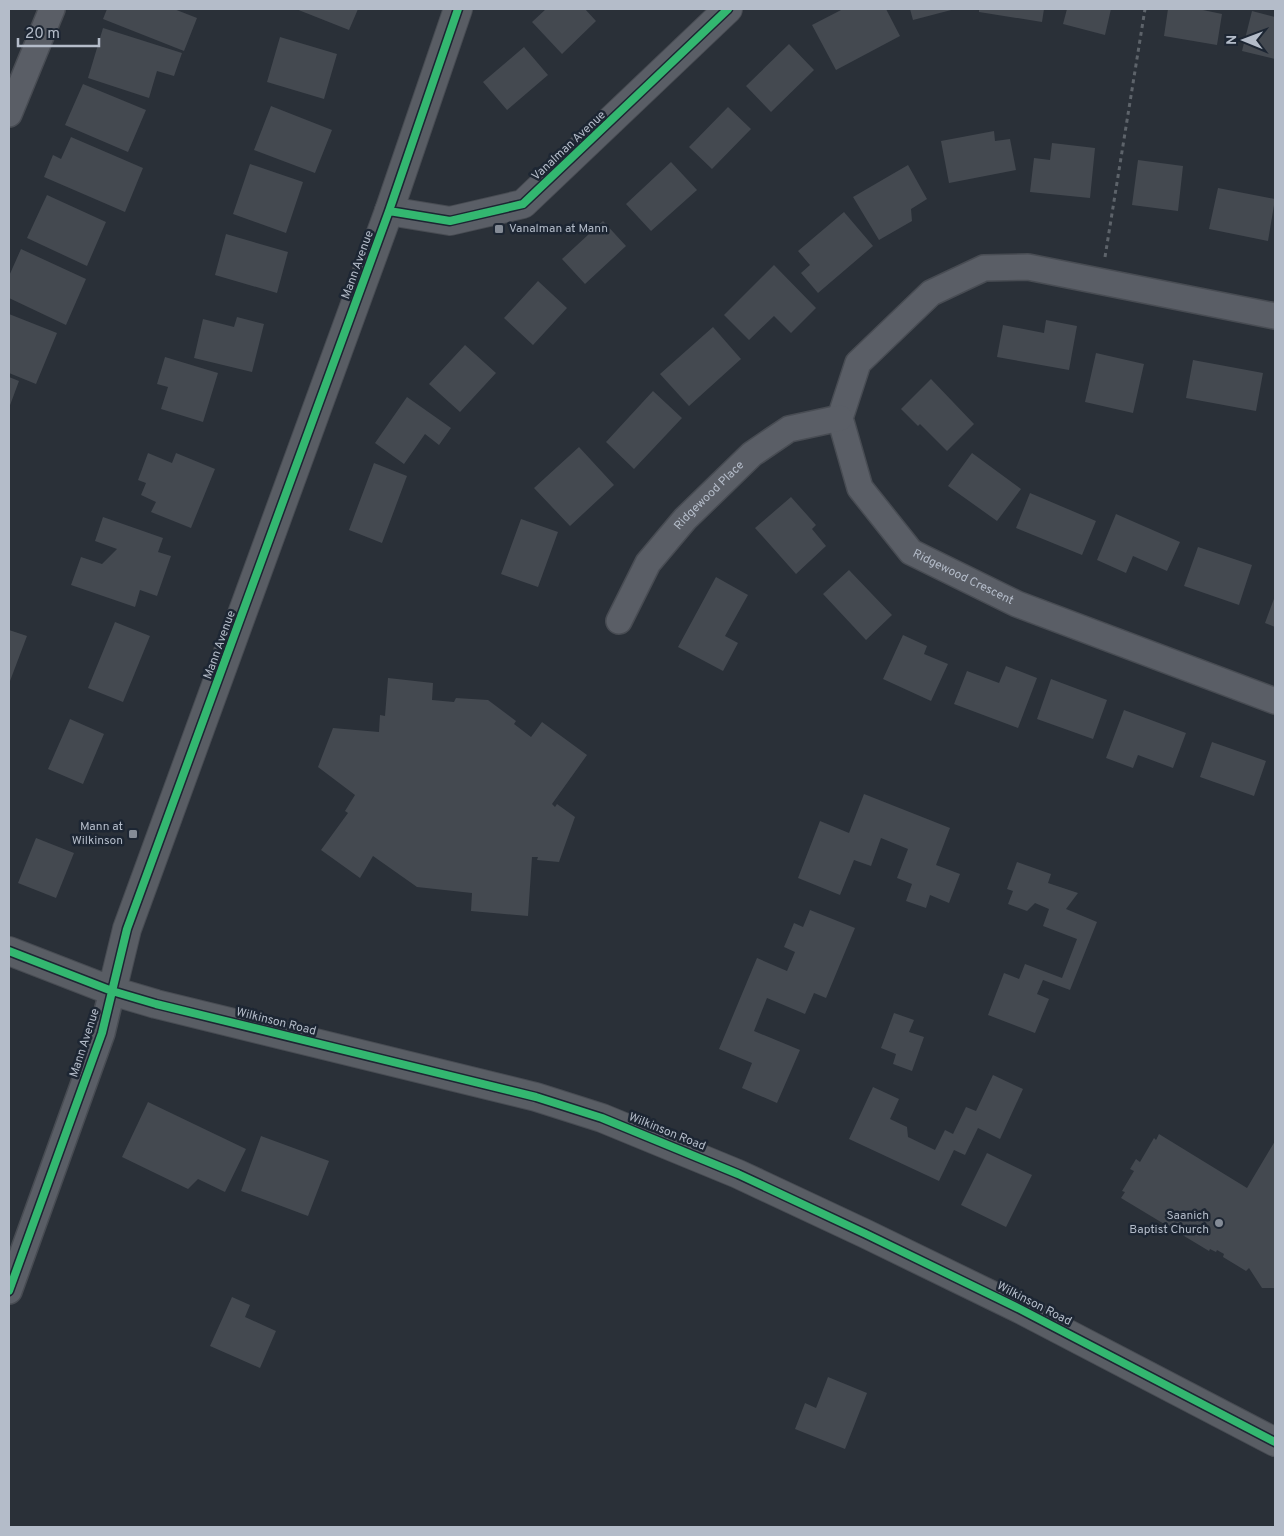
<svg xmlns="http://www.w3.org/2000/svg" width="1284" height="1536" viewBox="0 0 1284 1536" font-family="Overpass,sans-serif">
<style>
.building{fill:#444950}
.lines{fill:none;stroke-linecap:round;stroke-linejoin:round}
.minor-casing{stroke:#484c53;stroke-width:28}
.tertiary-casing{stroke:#484c53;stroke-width:30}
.secondary-casing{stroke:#484c53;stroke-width:30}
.path{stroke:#5d636a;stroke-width:3;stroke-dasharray:4 4;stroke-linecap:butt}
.minor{stroke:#5a5e66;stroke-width:25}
.tertiary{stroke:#5a5e66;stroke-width:28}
.secondary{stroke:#595d64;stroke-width:28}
.cycleway-casing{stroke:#1d2633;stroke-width:11}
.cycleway{stroke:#33b770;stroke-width:8}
.poi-dot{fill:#848b96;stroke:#1d2633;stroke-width:2}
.labels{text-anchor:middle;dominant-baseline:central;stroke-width:5;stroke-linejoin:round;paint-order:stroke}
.street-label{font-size:12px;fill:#b4bcc9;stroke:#1d2633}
.poi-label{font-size:12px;fill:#b4bcc9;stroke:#1d2633;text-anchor:end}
</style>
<rect width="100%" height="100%" fill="#2a3038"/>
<!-- building -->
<path class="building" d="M107,9H174L197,18L184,51L103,19Z
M296,9H358L349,30Z
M546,9H585L596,21L562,54L532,22Z
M843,9H886L900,36L836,70L812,25Z
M910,9H955L913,20Z
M979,9H1044L1042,22L979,12Z
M1067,9H1111L1105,35L1063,24Z
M1168,9H1198L1222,14L1217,45L1164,36Z
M1252,11L1275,17V59L1242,51Z
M103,28L182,53L174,76L157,71L149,98L88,78Z
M280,37L337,54L324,99L267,82Z
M789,44L814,70L771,112L746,86Z
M524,47L548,75L507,110L483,82Z
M83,84L146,110L128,152L65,125Z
M271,106L332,130L315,173L254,150Z
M728,107L751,129L712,169L689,147Z
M994,131L995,141L1010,139L1016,170L949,183L941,141Z
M71,137L143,168L125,212L44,177L53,155L61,159Z
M1052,143L1095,148L1090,198L1030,192L1034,158L1050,160Z
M1138,160L1183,166L1178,211L1132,205Z
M671,162L697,190L651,231L626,204Z
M250,164L303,182L286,233L233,214Z
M908,165L927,199L911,209L912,221L879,240L853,197Z
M1218,188L1275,199L1268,241L1209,229Z
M47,195L106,222L87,266L27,238Z
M844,212L873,246L818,293L801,273L810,265L798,251Z
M603,221L626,246L585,284L562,259Z
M226,234L288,252L277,293L215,275Z
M21,249L86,279L66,325L9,298V276Z
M774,265L816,308L791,333L774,316L749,340L724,315Z
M538,281L567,308L533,345L504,318Z
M9,314L57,333L36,384L9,373Z
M237,317L264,324L252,372L194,358L203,319L234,327Z
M1046,320L1077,326L1069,370L997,357L1003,325L1044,333Z
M713,327L741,359L689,406L660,374Z
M465,345L496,373L460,412L429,384Z
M1096,353L1144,364L1133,413L1085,402Z
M165,357L218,373L203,422L161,409L168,387L157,384Z
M1193,360L1263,373L1256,411L1186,398Z
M9,377L19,381L9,408Z
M931,379L974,424L947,451L920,424L918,426L901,409Z
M653,391L682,418L634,469L606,442Z
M407,397L451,428L439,445L425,434L404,464L375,443Z
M579,447L614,485L570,526L534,488Z
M148,453L172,463L176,453L215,469L191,528L151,512L156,502L141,495L146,483L138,480Z
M972,453L1021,489L997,521L948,486Z
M374,463L407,476L382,543L349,530Z
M1030,493L1096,521L1082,555L1016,528Z
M791,497L816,525L812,529L826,546L796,574L755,528Z
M1116,514L1180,542L1167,571L1133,556L1126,573L1097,560Z
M103,517L163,538L158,552L171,556L157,596L140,590L135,607L71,585L81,557L102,564L117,549L95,541Z
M521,519L558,532L538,587L501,574Z
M1198,547L1252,565L1239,605L1184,586Z
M849,570L892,615L866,640L823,594Z
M716,577L748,595L725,636L738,643L723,671L678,647Z
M1275,596V627L1265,623Z
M115,622L150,636L123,702L88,688Z
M9,630L27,636L10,681H9Z
M903,635L927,646L924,654L948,664L931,701L883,679Z
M1006,666L1037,678L1018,728L954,704L967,671L999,683Z
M388,678L433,683L432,700L454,702L456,698L488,700L516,721L514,724L531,737L542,722L587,755L552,804L555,807L557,804L575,817L559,862L537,860L538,857H532L528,916L471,911L472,893L417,887L373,856L360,878L321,850L348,813L345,811L355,795L318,767L333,728L379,732L380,715L385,716Z
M1051,679L1107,700L1093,739L1037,719Z
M1124,710L1186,733L1173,768L1138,755L1133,768L1106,758Z
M70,719L104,734L83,784L48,769Z
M1212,742L1266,761L1254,796L1200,777Z
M864,794L950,828L936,865L960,874L949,903L930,895L926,908L906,901L912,884L897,878L908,849L881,838L871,866L854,860L840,895L798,878L820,821L849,833Z
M36,838L74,853L56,898L18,883Z
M1017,862L1051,874L1048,883L1078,893L1066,909L1097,922L1070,990L1043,980L1037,994L1049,999L1035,1033L988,1015L1004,973L1019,979L1025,964L1062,978L1077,939L1043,926L1049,909L1035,903L1027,911L1008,904L1013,891L1007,889Z
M810,910L855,928L826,998L814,993L805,1014L767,998L754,1031L800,1050L777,1103L742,1088L752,1063L719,1049L757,958L787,971L795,952L784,947L794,923L803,927Z
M894,1013L914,1020L909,1032L924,1037L912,1071L893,1064L896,1054L881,1048Z
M993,1075L1023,1089L1000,1139L978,1128L965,1155L954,1150L939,1181L849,1139L873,1087L899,1099L890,1119L907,1127L908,1137L935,1150L945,1130L953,1134L966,1107L976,1111Z
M148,1102L246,1149L225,1192L198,1179L188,1189L122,1157Z
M1159,1134L1247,1188L1275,1141V1288H1262L1249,1268L1246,1271L1223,1257L1224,1254L1217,1250L1216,1252L1210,1249L1209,1251L1121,1198L1125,1192L1122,1191L1134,1171L1130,1169L1136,1159L1140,1162L1154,1138L1156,1140Z
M261,1136L329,1161L308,1216L241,1191Z
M987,1153L1032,1175L1006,1227L961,1205Z
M232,1297L250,1305L245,1317L276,1331L260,1368L210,1346Z
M828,1377L867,1393L845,1449L795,1429L805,1403L816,1408Z"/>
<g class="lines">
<!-- minor casing -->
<g class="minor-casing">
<g id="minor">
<path d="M9,114L52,9"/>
<path id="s1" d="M1275,316L1028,267L984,268L931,293L858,363L840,418L860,488L911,552L1017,604L1275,701"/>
<path id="s2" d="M619,621L648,563L685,519L752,454L789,429L840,418"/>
<path d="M9,1291L102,1033L112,991"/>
</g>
</g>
<!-- tertiary casing -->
<g class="tertiary-casing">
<path id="tertiary" d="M389,211L450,221L523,204L728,9"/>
</g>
<!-- secondary casing -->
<g class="secondary-casing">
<path id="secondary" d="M9,951L112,991L156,1004L536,1097L602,1118L738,1174L866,1234L1020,1309L1275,1442
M112,991L127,929L389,211L458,9"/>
</g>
<!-- path -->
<path class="path" d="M1105,257L1145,9"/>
<!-- minor -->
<use href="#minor" class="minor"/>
<!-- tertiary -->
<use href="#tertiary" class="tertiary"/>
<!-- secondary -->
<use href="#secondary" class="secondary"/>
<!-- cycleway casing -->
<g class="cycleway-casing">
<path id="cycleway" d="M389,211L450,221L523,204L728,9
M9,951L112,991L156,1004L536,1097L602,1118L738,1174L866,1234L1020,1309L1275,1442
M9,1291L102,1033L127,929L389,211L458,9"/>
</g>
<!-- cycleway -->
<use href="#cycleway" class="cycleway"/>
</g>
<!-- markers -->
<g class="poi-dot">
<rect x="494" y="224" width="10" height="10" rx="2.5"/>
<rect x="128" y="829" width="10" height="10" rx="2.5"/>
<circle cx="1219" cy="1223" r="5"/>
</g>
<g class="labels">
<!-- street labels -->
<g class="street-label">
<text transform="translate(569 146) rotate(-43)">Vanalman Avenue</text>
<text transform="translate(358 265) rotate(-70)">Mann Avenue</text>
<text stroke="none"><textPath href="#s2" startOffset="156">Ridgewood Place</textPath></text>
<text stroke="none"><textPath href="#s1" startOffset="726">Ridgewood Crescent</textPath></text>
<text transform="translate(220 645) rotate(-70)">Mann Avenue</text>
<text transform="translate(276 1022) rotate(14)">Wilkinson Road</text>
<text transform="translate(85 1043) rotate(-72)">Mann Avenue</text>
<text transform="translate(667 1132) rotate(22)">Wilkinson Road</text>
<text transform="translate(1034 1304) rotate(27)">Wilkinson Road</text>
</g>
<!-- poi labels -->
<g class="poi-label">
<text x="509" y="229" text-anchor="start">Vanalman at Mann</text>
<text x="123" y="827">Mann at<tspan x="123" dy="14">Wilkinson</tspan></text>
<text x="1209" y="1216">Saanich<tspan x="1209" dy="14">Baptist Church</tspan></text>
</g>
</g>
<!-- border -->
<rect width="1284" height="1536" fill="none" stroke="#b4bcc9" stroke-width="20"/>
<!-- north arrow -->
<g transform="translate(1244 40) rotate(271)" stroke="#1d2633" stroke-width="4" paint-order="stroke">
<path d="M0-4L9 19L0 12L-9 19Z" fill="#b4bcc9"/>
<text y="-8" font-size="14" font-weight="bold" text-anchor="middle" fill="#b4bcc9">N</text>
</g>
<!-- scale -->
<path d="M18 38v8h81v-8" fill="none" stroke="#b4bcc9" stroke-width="2.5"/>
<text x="25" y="38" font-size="15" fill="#b4bcc9" stroke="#1d2633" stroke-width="4" paint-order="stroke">20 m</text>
</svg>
